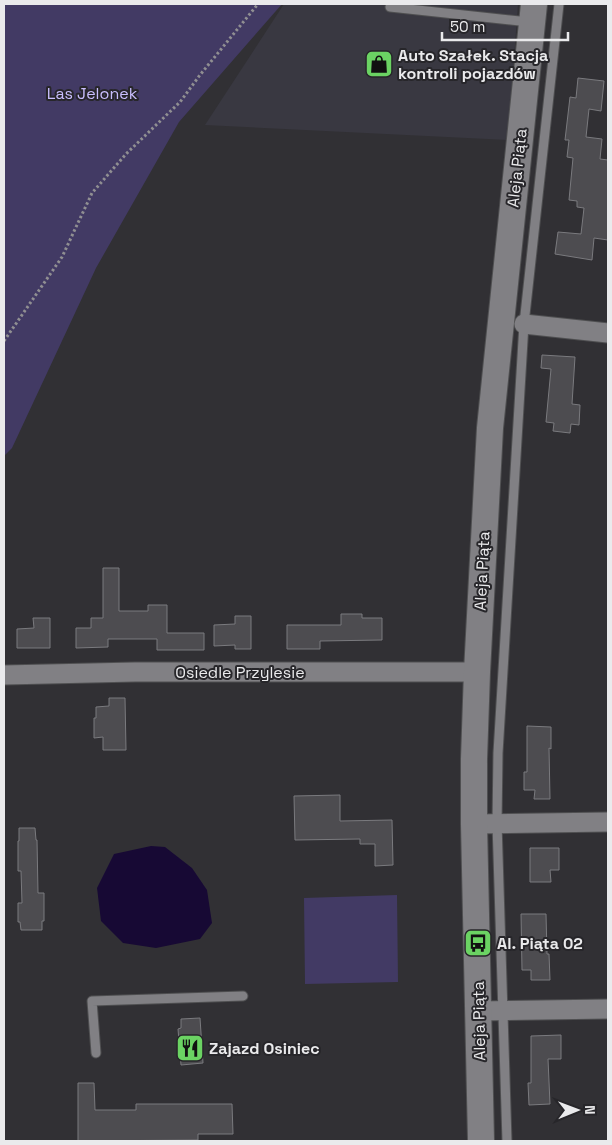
<svg xmlns="http://www.w3.org/2000/svg" width="612" height="1145" viewBox="0 0 612 1145" font-family="'Space Grotesk',sans-serif">
<style>
.built{fill:#393841}
.green{fill:#423a64}
.water{fill:#170934}
.building{fill:#4d4c50;stroke:#7a7a7e}
.lines{fill:none;stroke-linecap:round;stroke-linejoin:round}
.lane-casing{stroke:#4f4f51;stroke-width:11}
.street-casing{stroke:#4f4f51;stroke-width:21}
.secondary-casing{stroke:#4f4f51;stroke-width:28}
.path{stroke:#908f92;stroke-width:3;stroke-dasharray:2.5 2.5;stroke-linecap:butt}
.lane{stroke:#818084;stroke-width:9}
.street{stroke:#818084;stroke-width:19}
.secondary{stroke:#818084;stroke-width:26}
.labels{text-anchor:middle;dominant-baseline:central;stroke-width:4;stroke-linejoin:round;paint-order:stroke}
.poi-label{font-size:16px;font-weight:bold;fill:#eaeaec;stroke:#27262a;text-anchor:start}
.park-label{font-size:16px;fill:#c9befd;stroke:#27262a}
.street-label{font-size:16px;fill:#eaeaec;stroke:#27262a}
</style>
<rect width="100%" height="100%" fill="#313034"/>
<!-- built -->
<path class="built" d="M284,4H518L508,140L205,125Z"/>
<!-- green -->
<path class="green" d="M4,4H282L179,122L96,268L12,448L4,456Z
M397,895L398,982L305,984L304,898Z"/>
<!-- water -->
<path class="water" d="M151,846L165,847L192,868L207,890L212,923L200,939L156,948L123,943L101,921L97,888L114,854Z"/>
<!-- building -->
<path class="building" d="M578,78L604,81L601,111L589,109L586,137L602,139L600,159L608,160V240L594,238L592,260L555,254L558,232L581,234L584,208L577,207V201L569,200L573,158L567,157L569,140H565L570,97L576,98Z
M542,355L575,357L572,404L580,405L579,425L571,424L570,433L553,431L554,423L546,422L551,369L541,368Z
M103,568H119V611H148V605H167V633H204V650H157V639H108V647L76,648V628H91V618H103Z
M341,614H362V618H382V640L320,641V649H287V625H341Z
M235,616H251V649H235V645L214,646V625L235,624Z
M33,618H50V648H17V629L34,628Z
M109,698H125L126,750H103V737L94,738V718H96V707L109,706Z
M527,726L551,727V749L549,748L550,799H534L535,790H524V772H527Z
M340,795V821L392,820L393,865L375,866V844H360V839L295,840L294,796Z
M19,828H35L36,840H37L38,893H44V921H42V930H21L20,922H18V903H22L21,871H18V841H19Z
M530,848H559V870H550L551,882H530Z
M521,914H546L547,954H549L550,980H531V970H522Z
M200,1018L203,1063L181,1065L178,1029L181,1028V1019Z
M561,1035V1059H548L550,1104L529,1105L528,1083H531V1036Z
M78,1083H94L95,1110H136V1104H232L233,1134H198V1140L78,1141Z"/>
<g class="lines">
<!-- lane casing -->
<g class="lane-casing">
<path id="lane" d="M390,7L529,22
M96,1053L92,1001L243,996
M507,1141L497,823L498,753L524,324L559,4"/>
</g>
<!-- street casing -->
<g class="street-casing">
<path id="street" d="M524,324L608,333
M4,675L135,672H477
M474,824L608,822
M479,1011L608,1009"/>
</g>
<!-- secondary casing -->
<g class="secondary-casing">
<path id="secondary" d="M481,1141L474,824V759L477,672L490,428L534,4"/>
</g>
<!-- path -->
<path class="path" d="M4,341L62,257L92,193L126,154L180,102L200,75L258,4"/>
<!-- lane -->
<use href="#lane" class="lane"/>
<!-- street -->
<use href="#street" class="street"/>
<!-- secondary -->
<use href="#secondary" class="secondary"/>
</g>
<!-- icons -->
<defs>
<g id="shop-square" transform="scale(1.4375)"><rect x="-9" y="-9" width="18" height="18" rx="4" fill="#6bd363" stroke="#27262a"/><path d="M-5-2.5h2.3a2.7 3.5 0 0 1 5.4 0H5L5.5 6h-11ZM-1.5-2.5h3a1.5 2.3 0 0 0-3 0Z" fill="#111"/></g>
<g id="bus-square" transform="scale(1.4375)"><rect x="-9" y="-9" width="18" height="18" rx="4" fill="#6bd363" stroke="#27262a"/><path d="M-5-6H5V4H4V6H2V4H-2V6H-4V4H-5ZM-3.5-4V0h7V-4ZM-3.5 1.2v1.5H-2V1.2ZM2 1.2v1.5H3.5V1.2Z" fill="#111"/></g>
<g id="restaurant-square" transform="scale(1.4375)"><rect x="-9" y="-9" width="18" height="18" rx="4" fill="#6bd363" stroke="#27262a"/><path d="M-5-6h1v4h1v-4h1v4h1v-4h1v5L-1.5 .5V6h-2V.5L-5-1ZM5-6V6H3V1.5H1.5Q1.5-4 5-6Z" fill="#111"/></g>
</defs>
<g fill-rule="evenodd">
<use href="#shop-square" x="379" y="64"/>
<use href="#bus-square" x="478" y="943"/>
<use href="#restaurant-square" x="190" y="1048"/>
</g>
<g class="labels">
<!-- poi labels -->
<g class="poi-label">
<text x="398" y="55">Auto Szałek. Stacja<tspan x="398" dy="18">kontroli pojazdów</tspan></text>
<text x="497" y="943">Al. Piąta 02</text>
<text x="209" y="1048">Zajazd Osiniec</text>
</g>
<!-- park labels -->
<g class="park-label">
<text x="92" y="93">Las Jelonek</text>
</g>
<!-- street labels -->
<g class="street-label">
<text transform="translate(517 168) rotate(-84)">Aleja Piąta</text>
<text transform="translate(482 571) rotate(-87)">Aleja Piąta</text>
<text x="240" y="672">Osiedle Przylesie</text>
<text transform="translate(479 1021) rotate(-91)">Aleja Piąta</text>
</g>
</g>
<!-- border -->
<rect width="612" height="1145" fill="none" stroke="#eaeaec" stroke-width="10"/>
<!-- north arrow -->
<g transform="translate(577 1110) rotate(89)" stroke="#27262a" stroke-width="4" paint-order="stroke">
<path d="M0-4L9 19L0 12L-9 19Z" fill="#eaeaec"/>
<text y="-8" font-size="14" font-weight="bold" text-anchor="middle" fill="#eaeaec">N</text>
</g>
<!-- scale -->
<path d="M442 32v8h126v-8" fill="none" stroke="#eaeaec" stroke-width="2.5"/>
<text x="450" y="32" font-size="15" fill="#eaeaec" stroke="#27262a" stroke-width="4" paint-order="stroke">50 m</text>
</svg>
